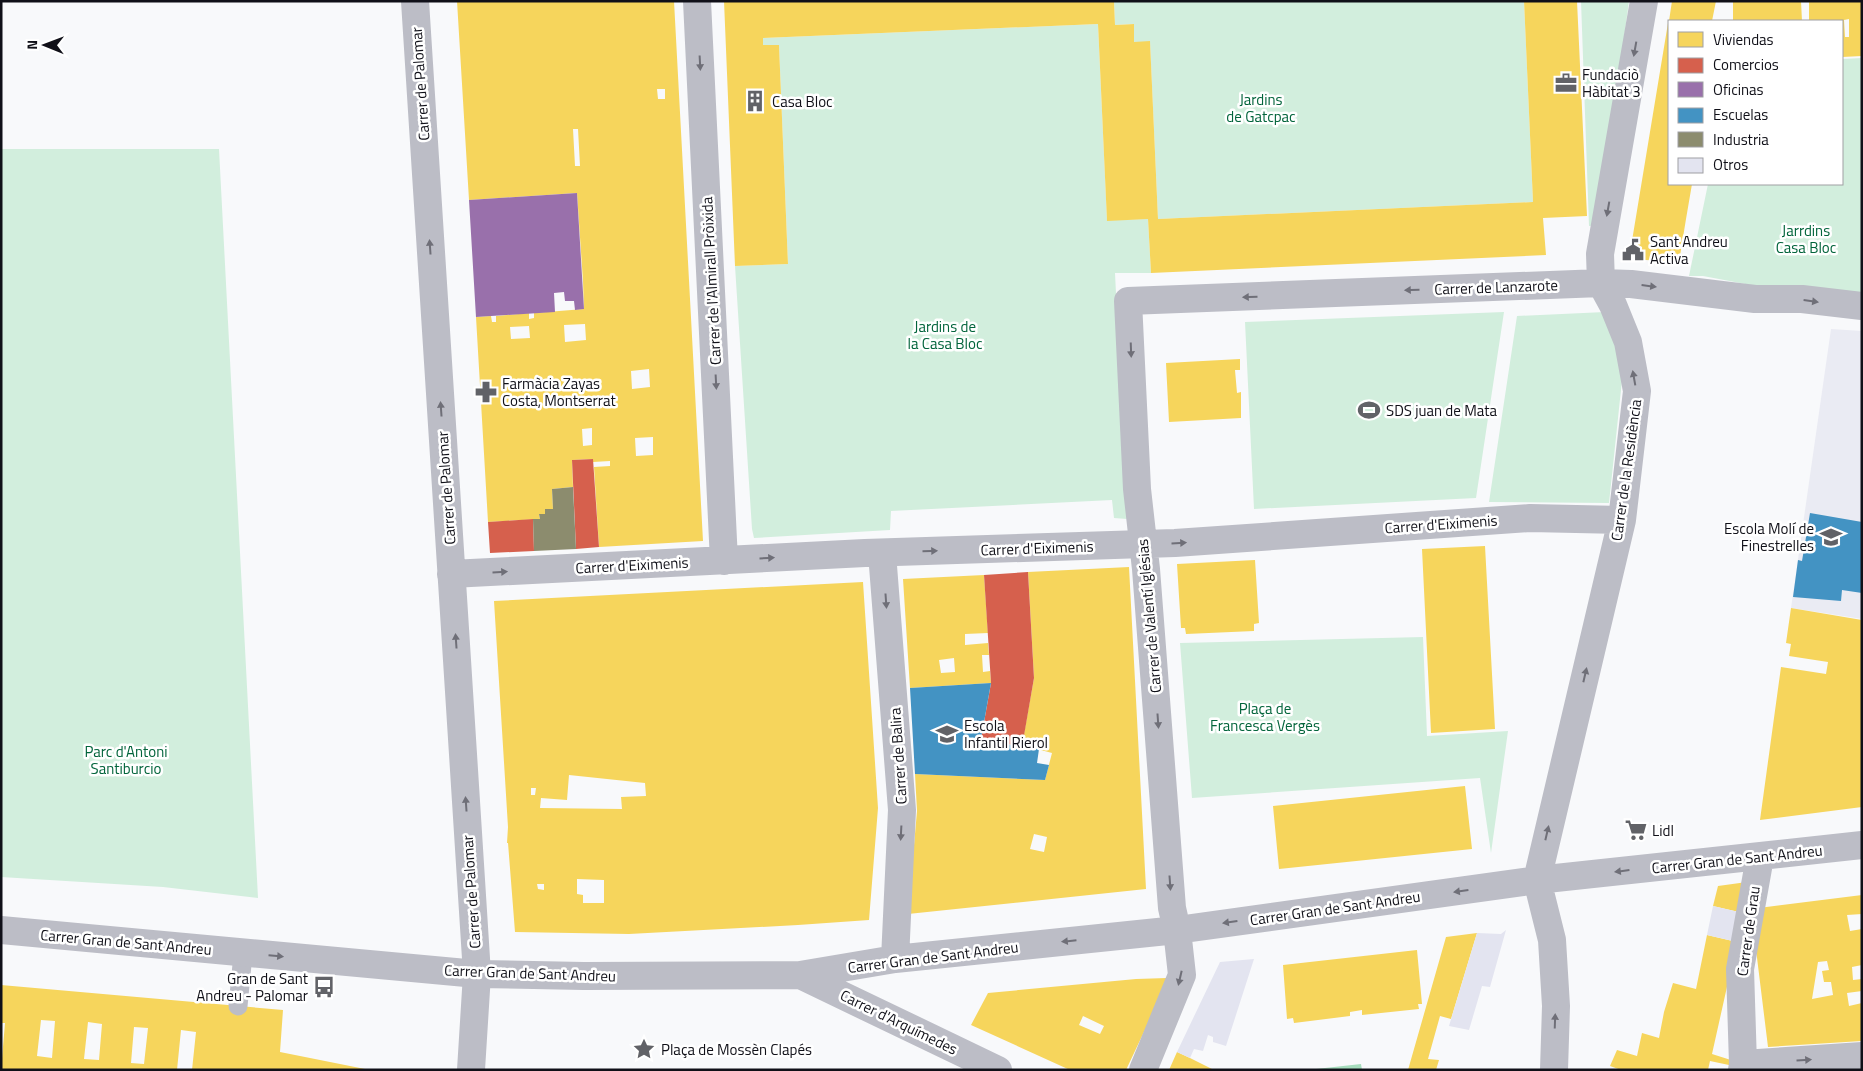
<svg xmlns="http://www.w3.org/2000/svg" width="1863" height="1071" viewBox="0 0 1863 1071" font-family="'Titillium Web',sans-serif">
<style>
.built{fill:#eaebf3}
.green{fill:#d2eedd}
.water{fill:#a6ddbd}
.homes{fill:#f6d55c;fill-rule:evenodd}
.shops{fill:#d6604d}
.offices{fill:#9970ab}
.schools{fill:#4393c3}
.industry{fill:#8c8c6e}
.building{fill:#e3e4f0}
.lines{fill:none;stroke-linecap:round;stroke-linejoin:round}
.lane{stroke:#bcbdc6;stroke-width:19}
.street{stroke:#bcbdc6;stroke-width:28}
.oneway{fill:#6f6f78}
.labels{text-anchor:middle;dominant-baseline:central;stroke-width:5;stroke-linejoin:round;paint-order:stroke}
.poi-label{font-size:15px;fill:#101018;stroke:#fff;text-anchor:start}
.street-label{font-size:15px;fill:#101018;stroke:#fff}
.park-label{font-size:15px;fill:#02643b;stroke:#fff}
</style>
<rect width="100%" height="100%" fill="#f8f9fb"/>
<!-- built -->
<path class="built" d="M1831,329L1862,331V619L1791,608Z"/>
<!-- green -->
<path class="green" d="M1114,1H1524L1533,202L1158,219L1150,42H1134L1133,24L1115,25Z
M1581,1H1629L1599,225L1589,226Z
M1098,24L1107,220L1148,219L1151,273H1115L1127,519L1114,518L1112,500L891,511L890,530L754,538L752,529L735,266L788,264L779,45H763V38Z
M1862,58V306L1703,276H1689L1708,184H1842V59Z
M1,149H219L258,898L163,887L1,877Z
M1504,312L1476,498L1254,509L1245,322Z
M1605,312L1623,371L1609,503L1489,502L1517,316Z
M1423,637L1427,736L1508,731L1491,853L1480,778L1192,798L1180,643Z"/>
<!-- water -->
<path class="water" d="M1361,1064L1362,1070H1307Z"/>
<!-- homes -->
<path class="homes" d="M457,1H674L703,541L599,547L594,467L610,466V461L593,462V459L572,460L573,487L552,489L553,509H545V514H539L540,519L488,522L476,317L491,316L492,322H496V316L529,313V319L534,318V313L584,309L583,281L577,193L469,200ZM657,89H665V99H658ZM573,129H578L580,166H575ZM585,324L586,340L565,342L564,325ZM529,326L530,338L511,339L510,327ZM649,369L650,387L632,389L631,371ZM592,428V445L583,446L582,429ZM653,437V455L636,456L635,438Z
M724,1H1114L1115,25L1134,24V42L1150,41L1158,219L1533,202L1524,1H1577L1587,216L1543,218L1546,255L1151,273L1148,219L1107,221L1098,24L763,38V45H779L788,264L735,266Z
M1672,1H1716L1712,21H1669Z
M1733,1H1801L1802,21H1733Z
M1809,1H1862V56L1842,57V21H1809ZM1849,19V37H1845L1844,20Z
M1668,23L1669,184H1692L1686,219L1679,262L1629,259Z
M1240,359V370H1235L1237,393L1241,392V418L1169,422L1166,363Z
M1485,546L1495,729L1431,733L1422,549Z
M1255,560L1259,623L1254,624V631L1186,634L1185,628H1181L1177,564Z
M1129,567L1146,889L908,914L917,811L915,774L1045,780L1052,753L1022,745L1034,678L1028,572ZM1034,834L1047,837L1044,852L1030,849Z
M984,575L988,633L965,634V645L988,643L989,655H982L983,672L990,671L991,683L910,688L903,579ZM954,658L955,672L941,673L939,660Z
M863,582L878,808L869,920L798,925L629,934L515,932L508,843H507L508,827L494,601ZM569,775L645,783L646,796L621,797L622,809L540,808L541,798L567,800ZM531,788H536L535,795H531ZM577,879L604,880V903H583V895L577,894ZM537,884H544V890L538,889Z
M1791,608L1862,620V807L1760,820L1781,667L1826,674L1828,662L1789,656L1791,644L1786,643Z
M1465,786L1472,849L1279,869L1273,806Z
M1747,882L1743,913L1713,906L1718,886Z
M1862,895V914L1847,915L1850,931L1862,929V965L1852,967L1853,980L1862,979V991L1847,993L1849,1006L1862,1003V1041L1768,1047L1751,909ZM1827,961L1829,970L1822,971L1824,982H1831L1833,995L1812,999L1818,962Z
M1477,933L1451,1019L1440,1016L1428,1059L1439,1060L1436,1070H1408L1446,937Z
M1707,935L1737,942L1712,1054L1734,1061L1729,1065L1710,1061L1708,1070H1621L1610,1066L1617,1050L1637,1056L1642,1033L1659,1038L1664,1012L1673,983L1696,989Z
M1417,950L1422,1004H1418L1419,1009L1362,1015V1010L1350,1012V1016L1294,1023L1293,1018L1287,1019L1283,965Z
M1167,978L1169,979L1126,1070H1070L971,1025L988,993L1136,979ZM1083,1016L1104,1026L1100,1034L1079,1025Z
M1,985L283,1010L280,1052L370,1070H192L196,1032L181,1030L177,1070H1L5,1023H1ZM41,1020L55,1021L52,1058L37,1056ZM88,1022L102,1024L99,1060L84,1059ZM134,1027L148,1028L144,1064L131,1063Z
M1177,1052L1190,1058L1214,1070H1169Z"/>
<!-- shops -->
<path class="shops" d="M593,459L599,547L576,549L572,460Z
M533,519L534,551L490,553L488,522Z
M1028,572L1034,678L1022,747L981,739L991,683L984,575Z"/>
<!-- offices -->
<path class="offices" d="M577,193L584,309L575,310L574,301H565L564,292L554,293L555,312L476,317L469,200Z"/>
<!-- schools -->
<path class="schools" d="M1810,513L1862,522V593L1842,590L1841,601L1793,597L1798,560L1802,561Z
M991,683L981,739L1022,747V745L1039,749L1037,763L1049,765L1045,780L915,774L910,688Z"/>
<!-- industry -->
<path class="industry" d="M573,487L576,549L534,551L533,519H540L539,514H545V509H553L552,489Z"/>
<!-- building -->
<path class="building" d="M1713,906L1743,913L1737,942L1707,935Z
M1506,930L1490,987L1482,986L1469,1030L1449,1026L1477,933L1501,934Z
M1254,959L1226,1046L1213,1042V1037L1208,1035L1203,1051L1194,1049L1190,1058L1177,1052L1220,962Z"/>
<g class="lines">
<!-- lane -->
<path class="lane" d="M238,1006L243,954"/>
<!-- street -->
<path class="street" d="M415,1L477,974L471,1070
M697,1L724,561
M882,553L902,810L895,959
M451,574L865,553L1175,543L1530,518L1622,520
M1,930L477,974L584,976L800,975L895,959L1177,930L1537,880L1862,845
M800,975L998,1070
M1743,1064L1740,969L1760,857
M1143,1070L1182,975L1177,930L1172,908L1146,569L1137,489L1128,301L1601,283L1631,284L1755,299H1802L1862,306
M1554,1070L1556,1006L1552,940L1537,880L1622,520L1637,391L1628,342L1613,305L1601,283L1600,254L1644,1
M1742,1070L1743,1064L1862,1056"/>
</g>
<!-- one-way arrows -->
<defs><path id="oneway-solid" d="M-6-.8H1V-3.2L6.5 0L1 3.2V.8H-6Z" transform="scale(1.25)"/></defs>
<g class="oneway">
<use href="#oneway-solid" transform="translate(1635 49) rotate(100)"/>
<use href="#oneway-solid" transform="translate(700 63) rotate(87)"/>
<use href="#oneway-solid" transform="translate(1608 209) rotate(100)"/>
<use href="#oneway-solid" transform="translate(430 247) rotate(-94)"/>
<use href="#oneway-solid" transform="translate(1649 286) rotate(7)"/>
<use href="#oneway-solid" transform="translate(1412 290) rotate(178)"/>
<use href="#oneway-solid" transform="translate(1250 297) rotate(178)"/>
<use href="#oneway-solid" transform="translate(1811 301) rotate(8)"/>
<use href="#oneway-solid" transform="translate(1131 350) rotate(88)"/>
<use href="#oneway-solid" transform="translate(1634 378) rotate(-100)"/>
<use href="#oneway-solid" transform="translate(716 382) rotate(87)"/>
<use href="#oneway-solid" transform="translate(441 409) rotate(-94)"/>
<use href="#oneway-solid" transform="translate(1179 543) rotate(-3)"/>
<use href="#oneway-solid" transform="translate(930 551) rotate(-2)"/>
<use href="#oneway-solid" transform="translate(767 558) rotate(-3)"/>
<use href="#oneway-solid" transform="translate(500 572) rotate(-3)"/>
<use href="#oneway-solid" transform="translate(886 601) rotate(86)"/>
<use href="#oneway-solid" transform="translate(456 641) rotate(-94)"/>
<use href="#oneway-solid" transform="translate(1585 675) rotate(-77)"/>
<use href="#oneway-solid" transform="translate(1158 721) rotate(86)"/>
<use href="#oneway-solid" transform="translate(466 804) rotate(-94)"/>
<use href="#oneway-solid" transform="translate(901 833) rotate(93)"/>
<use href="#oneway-solid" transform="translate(1547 833) rotate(-77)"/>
<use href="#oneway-solid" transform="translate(1622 871) rotate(173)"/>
<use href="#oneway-solid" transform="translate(1170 883) rotate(86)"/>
<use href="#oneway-solid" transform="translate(1461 891) rotate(172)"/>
<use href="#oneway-solid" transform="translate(1230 922) rotate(172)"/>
<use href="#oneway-solid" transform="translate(1069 941) rotate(174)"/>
<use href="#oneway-solid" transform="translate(276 956) rotate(5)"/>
<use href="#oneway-solid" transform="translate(1180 978) rotate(103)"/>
<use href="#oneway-solid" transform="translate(1555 1021) rotate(-88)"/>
<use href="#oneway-solid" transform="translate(1804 1060) rotate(-4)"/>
</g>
<!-- icons -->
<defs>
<g id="office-bare" transform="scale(1.725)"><path d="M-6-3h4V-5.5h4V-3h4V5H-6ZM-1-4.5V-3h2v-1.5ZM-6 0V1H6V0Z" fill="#616267" stroke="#fff" stroke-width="2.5" paint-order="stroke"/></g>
<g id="building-bare" transform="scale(1.725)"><path d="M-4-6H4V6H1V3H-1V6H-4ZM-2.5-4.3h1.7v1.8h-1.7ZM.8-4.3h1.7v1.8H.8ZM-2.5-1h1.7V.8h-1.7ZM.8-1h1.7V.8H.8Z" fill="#616267" stroke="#fff" stroke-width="2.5" paint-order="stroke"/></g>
<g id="civic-bare" transform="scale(1.725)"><path d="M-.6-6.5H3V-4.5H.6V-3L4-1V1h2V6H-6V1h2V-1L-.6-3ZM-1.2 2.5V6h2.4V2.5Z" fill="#616267" stroke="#fff" stroke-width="2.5" paint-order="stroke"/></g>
<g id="pharmacy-bare" transform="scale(1.725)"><path d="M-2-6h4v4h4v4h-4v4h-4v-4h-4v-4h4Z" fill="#616267" stroke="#fff" stroke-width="2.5" paint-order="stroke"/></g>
<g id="stadium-bare" transform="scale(1.725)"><path d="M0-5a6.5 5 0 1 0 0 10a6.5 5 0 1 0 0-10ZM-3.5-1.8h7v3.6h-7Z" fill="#616267" stroke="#fff" stroke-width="2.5" paint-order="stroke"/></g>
<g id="school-bare" transform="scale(1.725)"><path d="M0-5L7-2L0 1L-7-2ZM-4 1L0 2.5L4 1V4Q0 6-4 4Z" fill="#616267" stroke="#fff" stroke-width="2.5" paint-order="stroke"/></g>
<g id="supermarket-bare" transform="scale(1.725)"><path d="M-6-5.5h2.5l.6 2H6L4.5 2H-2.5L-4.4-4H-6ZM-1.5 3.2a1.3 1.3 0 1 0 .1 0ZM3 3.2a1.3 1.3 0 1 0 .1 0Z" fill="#616267" stroke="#fff" stroke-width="2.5" paint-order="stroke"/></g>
<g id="bus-bare" transform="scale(1.725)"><path d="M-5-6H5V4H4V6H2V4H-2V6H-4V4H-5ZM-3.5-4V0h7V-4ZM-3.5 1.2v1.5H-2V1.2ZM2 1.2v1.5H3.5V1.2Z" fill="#616267" stroke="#fff" stroke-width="2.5" paint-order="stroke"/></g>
<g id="sight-bare" transform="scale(1.725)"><path d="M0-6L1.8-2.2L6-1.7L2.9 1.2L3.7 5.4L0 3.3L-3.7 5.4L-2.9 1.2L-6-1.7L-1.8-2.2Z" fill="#616267" stroke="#fff" stroke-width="2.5" paint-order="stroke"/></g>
</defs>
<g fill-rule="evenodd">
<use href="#office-bare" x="1566" y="83"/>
<use href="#building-bare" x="755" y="101"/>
<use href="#civic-bare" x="1633" y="250"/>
<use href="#pharmacy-bare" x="486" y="392"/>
<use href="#stadium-bare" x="1369" y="410"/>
<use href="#school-bare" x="1831" y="537"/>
<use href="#school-bare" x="947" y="734"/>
<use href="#supermarket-bare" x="1636" y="830"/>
<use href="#bus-bare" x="324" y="987"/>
<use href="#sight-bare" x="644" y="1049"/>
</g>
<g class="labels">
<!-- poi labels -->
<g class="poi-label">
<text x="1582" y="74">Fundaciò<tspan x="1582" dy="17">Hàbitat 3</tspan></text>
<text x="772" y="101">Casa Bloc</text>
<text x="1650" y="241">Sant Andreu<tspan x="1650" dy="17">Activa</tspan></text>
<text x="502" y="383">Farmàcia Zayas<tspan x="502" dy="17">Costa, Montserrat</tspan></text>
<text x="1386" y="410">SDS juan de Mata</text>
<text x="1814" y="528" text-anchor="end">Escola Molí de<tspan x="1814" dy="17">Finestrelles</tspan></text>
<text x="964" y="725">Escola<tspan x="964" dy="17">Infantil Rierol</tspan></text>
<text x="1652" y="830">Lidl</text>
<text x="308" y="978" text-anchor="end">Gran de Sant<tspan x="308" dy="17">Andreu - Palomar</tspan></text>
<text x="661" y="1049">Plaça de Mossèn Clapés</text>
</g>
<!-- street labels -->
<g class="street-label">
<text transform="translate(420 84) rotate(-94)">Carrer de Palomar</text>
<text transform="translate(711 281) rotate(-93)">Carrer de l'Almirall Pròixida</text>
<text transform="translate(1496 287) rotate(-2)">Carrer de Lanzarote</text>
<text transform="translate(1626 470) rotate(-82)">Carrer de la Residència</text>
<text transform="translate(446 488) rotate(-94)">Carrer de Palomar</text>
<text transform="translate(1441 524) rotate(-4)">Carrer d'Eiximenis</text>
<text transform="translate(1037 548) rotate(-2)">Carrer d'Eiximenis</text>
<text transform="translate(632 565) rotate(-3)">Carrer d'Eiximenis</text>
<text transform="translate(1149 616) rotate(-95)">Carrer de Valentí Iglésias</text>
<text transform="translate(898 756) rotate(-94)">Carrer de Balira</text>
<text transform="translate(1737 859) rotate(-6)">Carrer Gran de Sant Andreu</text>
<text transform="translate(471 892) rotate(-94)">Carrer de Palomar</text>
<text transform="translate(1335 908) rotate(-8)">Carrer Gran de Sant Andreu</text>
<text transform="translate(1748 931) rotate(-82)">Carrer de Grau</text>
<text transform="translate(126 942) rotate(5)">Carrer Gran de Sant Andreu</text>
<text transform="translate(933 957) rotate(-7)">Carrer Gran de Sant Andreu</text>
<text transform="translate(530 973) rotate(2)">Carrer Gran de Sant Andreu</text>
<text transform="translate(899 1022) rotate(26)">Carrer d'Arquímedes</text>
</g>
<!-- park labels -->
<g class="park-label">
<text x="1261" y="99">Jardins<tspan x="1261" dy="17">de Gatcpac</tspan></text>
<text x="1806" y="230">Jarrdins<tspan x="1806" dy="17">Casa Bloc</tspan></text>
<text x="945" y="326">Jardins de<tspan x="945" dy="17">la Casa Bloc</tspan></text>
<text x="1265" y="708">Plaça de<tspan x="1265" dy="17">Francesca Vergès</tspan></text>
<text x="126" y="751">Parc d'Antoni<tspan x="126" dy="17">Santiburcio</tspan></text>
</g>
</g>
<!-- border -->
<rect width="1863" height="1071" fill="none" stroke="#101018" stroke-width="5"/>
<!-- legend -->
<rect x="1668" y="20" width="175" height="165" fill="#ffffff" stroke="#9f9fa3"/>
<rect x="1678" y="32" width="25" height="15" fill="#f6d55c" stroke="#9f9fa3"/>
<text x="1713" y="45" font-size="15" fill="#101018">Viviendas</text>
<rect x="1678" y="58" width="25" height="15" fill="#d6604d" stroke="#9f9fa3"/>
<text x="1713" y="70" font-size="15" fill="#101018">Comercios</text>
<rect x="1678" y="82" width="25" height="15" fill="#9970ab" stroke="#9f9fa3"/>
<text x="1713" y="95" font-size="15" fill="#101018">Oficinas</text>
<rect x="1678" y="108" width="25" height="15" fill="#4393c3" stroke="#9f9fa3"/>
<text x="1713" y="120" font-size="15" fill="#101018">Escuelas</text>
<rect x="1678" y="132" width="25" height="15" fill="#8c8c6e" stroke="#9f9fa3"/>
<text x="1713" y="145" font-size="15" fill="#101018">Industria</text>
<rect x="1678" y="158" width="25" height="15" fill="#e3e4f0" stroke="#9f9fa3"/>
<text x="1713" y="170" font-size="15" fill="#101018">Otros</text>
<!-- north arrow -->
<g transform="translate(45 45) rotate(271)" stroke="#ffffff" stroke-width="4" paint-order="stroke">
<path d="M0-4L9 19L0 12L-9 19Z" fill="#101018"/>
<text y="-8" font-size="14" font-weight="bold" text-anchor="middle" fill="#101018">N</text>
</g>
</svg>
